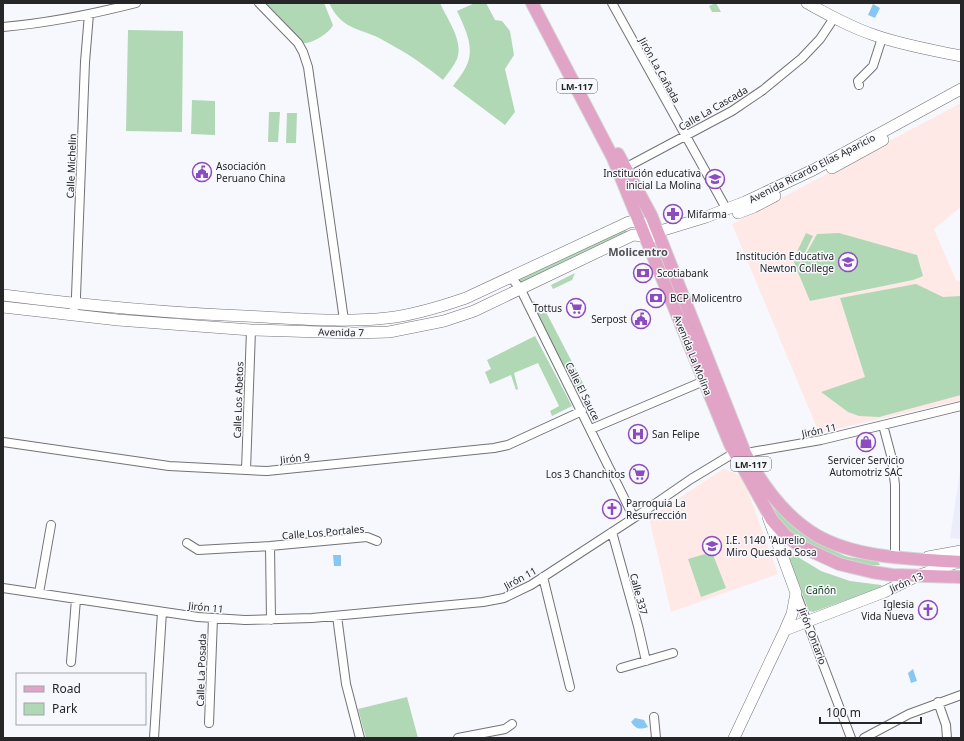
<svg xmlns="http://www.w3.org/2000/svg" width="964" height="741" viewBox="0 0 964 741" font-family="'Noto Sans',sans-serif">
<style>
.built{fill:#ebedfa}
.education{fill:#ffe9e6}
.green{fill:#b0d8b5}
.water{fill:#88c7f4}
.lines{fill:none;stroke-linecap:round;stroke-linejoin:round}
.street-casing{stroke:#727277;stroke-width:10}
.secondary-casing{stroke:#727277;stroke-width:12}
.primary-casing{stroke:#d4d4d4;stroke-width:14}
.street{stroke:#fff;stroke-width:8}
.secondary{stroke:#fff;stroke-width:11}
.primary{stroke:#e1a3c6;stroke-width:12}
.labels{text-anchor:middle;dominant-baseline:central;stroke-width:3;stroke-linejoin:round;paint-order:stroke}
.shield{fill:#f7f8fd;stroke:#656568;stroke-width:1}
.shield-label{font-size:9px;font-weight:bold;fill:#262628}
.street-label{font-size:10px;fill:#262628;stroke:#f7f8fd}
.poi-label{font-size:10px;fill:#262628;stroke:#f7f8fd;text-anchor:start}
.park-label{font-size:10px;fill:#0f3918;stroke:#f7f8fd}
.neighbourhood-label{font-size:11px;font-weight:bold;fill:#525256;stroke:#f7f8fd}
</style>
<rect width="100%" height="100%" fill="#f7f8fd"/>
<!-- built -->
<path class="built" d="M961,464V539L950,538Z"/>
<!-- education -->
<path class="education" d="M961,103V207L934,229L956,280L961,281V400L819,433L732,224Z
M723,469L733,472L743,478L778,574L671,612L649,518Z"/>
<!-- green -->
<path class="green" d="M262,3H324L333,25C330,33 310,45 302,43Z
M329,3H440C447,19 464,41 457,59C454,66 448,73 443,80C428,68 412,56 395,47C388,43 382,39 375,36C353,27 341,27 329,3Z
M475,3H486L495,20L502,21L510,31L514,55L505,69L515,112L505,125L453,86C458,79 465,71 468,62C474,45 464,26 457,11Z
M716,3L721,12H712L709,6Z
M128,30L183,31L182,132L126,131Z
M192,100L215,101V135L191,134Z
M269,112H280L278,142H268Z
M287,113H297L296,143H286Z
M625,227L627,232L521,284L520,282L515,279Z
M806,233L813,236L797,269L793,260Z
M839,233L917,255L923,276L913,280L810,301L797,270L817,234Z
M575,273L572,280L553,289L551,285Z
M916,284L943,297L961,296V395L879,417L859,416L848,412L821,392L865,377L840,298Z
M534,301L541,314L546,312L584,385L578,388L573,387L529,303Z
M535,336L572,406L552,416L550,411L559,406L538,363L514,373L518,389L516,390L511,375L490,384L485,372L491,369L487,360Z
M774,508C791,523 828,551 849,557C858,559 868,558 877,559L880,565H860L806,544L785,531L771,511Z
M788,551L821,571L850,581L881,585L883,587L813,612L809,611L786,552Z
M712,552L726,588L701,597L688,559Z
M407,697L418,738H366L358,709Z"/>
<!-- water -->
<path class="water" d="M873,4L880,8L875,18L868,15Z
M333,555H341V566H334Z
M913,669L917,681L911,683L908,673Z
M635,718L644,720L648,727C639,730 636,729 631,722Z"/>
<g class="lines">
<!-- street casing -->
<g class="street-casing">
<path id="street" d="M259,3L298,43L303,52L308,67L344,320
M612,3L727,210
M3,27C48,23 93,14 136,3
M859,85L858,81L873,66L882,38
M623,169L732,111L763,90L802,58L820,39L834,18
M508,279L513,280L520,288L634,518
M74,308L76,305V296L85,62L89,14
M883,425L892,459L895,485V557
M591,429L704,381
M3,442L169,466L246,470L267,471L494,448L508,445L582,411
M246,470L251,330
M612,532L638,626L646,661
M187,543L198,550L270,546L367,537L377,541
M270,546L271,620
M543,577L570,687
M3,588L198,617L245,620L312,618L483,602L504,598L531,585L646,510L691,479L729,456L821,440L883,425L961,406
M39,593L51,525
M796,593L851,738
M337,616L346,684L360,738
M71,662L76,599
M621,668L673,653
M938,702L946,725L947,738
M654,717L656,738
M209,723L213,618
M154,738L162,612
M458,738L505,729L512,724
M864,738L909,714L961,695"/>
</g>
<!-- secondary casing -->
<g class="secondary-casing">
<path id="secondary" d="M807,3C829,15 850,27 874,35C902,45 932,50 961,56
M832,168L883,140
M738,213L754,207L775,196
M3,295C83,305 164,313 245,316C292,318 340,323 387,318C414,315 440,307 466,298L629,222L639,221L657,232L706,217L745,202L813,170L961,89
M3,307L118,320L251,330L355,333L389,332L444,321L474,311L633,235L653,237
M928,557L961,551
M785,630L884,592L917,576L958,562
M734,738L785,630L792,614L796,593L768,517"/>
</g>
<!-- primary casing -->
<g class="primary-casing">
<path id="primary" d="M532,3L613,158L730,444L772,520L786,536L800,546L839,564L872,572L892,575L961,577
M618,154L651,215L745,453C762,485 784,516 816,535C857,559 915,559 961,562"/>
</g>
<!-- street -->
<use href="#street" class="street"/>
<!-- secondary -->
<use href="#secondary" class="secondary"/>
<!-- primary -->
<use href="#primary" class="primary"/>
</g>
<!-- icons -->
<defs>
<g id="civic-ring" transform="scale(1)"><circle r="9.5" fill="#f7f8fd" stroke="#8c4bbf" stroke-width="1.5"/><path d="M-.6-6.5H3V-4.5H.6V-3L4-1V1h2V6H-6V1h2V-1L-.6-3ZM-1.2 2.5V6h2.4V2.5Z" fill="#8c4bbf"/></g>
<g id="school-ring" transform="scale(1)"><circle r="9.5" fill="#f7f8fd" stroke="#8c4bbf" stroke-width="1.5"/><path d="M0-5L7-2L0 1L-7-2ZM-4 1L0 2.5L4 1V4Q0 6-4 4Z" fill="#8c4bbf"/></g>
<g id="pharmacy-ring" transform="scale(1)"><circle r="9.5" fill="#f7f8fd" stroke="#8c4bbf" stroke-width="1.5"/><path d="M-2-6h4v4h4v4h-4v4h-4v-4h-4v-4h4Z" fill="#8c4bbf"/></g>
<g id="bank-ring" transform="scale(1)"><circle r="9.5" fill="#f7f8fd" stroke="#8c4bbf" stroke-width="1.5"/><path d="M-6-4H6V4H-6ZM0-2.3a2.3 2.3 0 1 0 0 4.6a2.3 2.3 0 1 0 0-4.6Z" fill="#8c4bbf"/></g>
<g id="supermarket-ring" transform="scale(1)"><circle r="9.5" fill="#f7f8fd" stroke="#8c4bbf" stroke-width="1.5"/><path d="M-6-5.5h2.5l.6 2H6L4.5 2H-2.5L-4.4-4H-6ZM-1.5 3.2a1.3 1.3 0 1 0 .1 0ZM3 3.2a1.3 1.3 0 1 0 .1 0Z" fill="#8c4bbf"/></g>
<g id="hospital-ring" transform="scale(1)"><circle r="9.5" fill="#f7f8fd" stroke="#8c4bbf" stroke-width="1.5"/><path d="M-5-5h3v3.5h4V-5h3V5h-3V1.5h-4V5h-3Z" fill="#8c4bbf"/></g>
<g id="shop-ring" transform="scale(1)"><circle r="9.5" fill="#f7f8fd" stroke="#8c4bbf" stroke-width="1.5"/><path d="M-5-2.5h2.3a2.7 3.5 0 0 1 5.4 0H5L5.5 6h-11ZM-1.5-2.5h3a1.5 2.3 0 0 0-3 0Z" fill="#8c4bbf"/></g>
<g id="church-ring" transform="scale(1)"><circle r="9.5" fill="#f7f8fd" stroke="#8c4bbf" stroke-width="1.5"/><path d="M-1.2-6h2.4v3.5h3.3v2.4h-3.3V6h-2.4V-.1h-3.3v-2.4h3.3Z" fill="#8c4bbf"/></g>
</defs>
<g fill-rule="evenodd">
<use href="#civic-ring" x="202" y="172"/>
<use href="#school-ring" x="715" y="179"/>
<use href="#pharmacy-ring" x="673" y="214"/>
<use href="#school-ring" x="848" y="262"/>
<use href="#bank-ring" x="643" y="273"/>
<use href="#bank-ring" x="656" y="298"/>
<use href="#supermarket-ring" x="576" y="308"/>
<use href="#civic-ring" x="641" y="319"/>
<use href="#hospital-ring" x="638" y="434"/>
<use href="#shop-ring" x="866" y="442"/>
<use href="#supermarket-ring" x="639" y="474"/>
<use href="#church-ring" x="612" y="509"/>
<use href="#school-ring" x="712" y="546"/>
<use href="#church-ring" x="928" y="610"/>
</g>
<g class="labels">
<!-- shield labels -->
<g class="shield">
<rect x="557" y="79" width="40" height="14" rx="3"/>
<rect x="731" y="457" width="40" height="14" rx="3"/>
</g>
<g class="shield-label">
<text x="577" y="86">LM-117</text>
<text x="751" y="464">LM-117</text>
</g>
<!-- street labels -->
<g class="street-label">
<text transform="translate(660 70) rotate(61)">Jirón La Cañada</text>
<text transform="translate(713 108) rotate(-30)">Calle La Cascada</text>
<text transform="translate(71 166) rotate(-88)">Calle Michelin</text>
<text transform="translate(812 168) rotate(-27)">Avenida Ricardo Elías Aparicio</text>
<text transform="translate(341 332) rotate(1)">Avenida 7</text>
<text transform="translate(693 355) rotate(68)">Avenida La Molina</text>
<text transform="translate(583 391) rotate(63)">Calle El Sauce</text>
<text transform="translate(238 400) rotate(-88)">Calle Los Abetos</text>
<text transform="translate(819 430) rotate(-12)">Jirón 11</text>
<text transform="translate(295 458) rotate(-6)">Jirón 9</text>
<text transform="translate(323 532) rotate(-5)">Calle Los Portales</text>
<text transform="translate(520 578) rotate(-29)">Jirón 11</text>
<text transform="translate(906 582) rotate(-24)">Jirón 13</text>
<text transform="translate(639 594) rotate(75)">Calle 337</text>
<text transform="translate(206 607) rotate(6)">Jirón 11</text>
<text transform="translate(813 636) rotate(69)">Jirón Ontario</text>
<text transform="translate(201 670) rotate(-88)">Calle La Posada</text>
</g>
<!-- poi labels -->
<g class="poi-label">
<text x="216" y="166">Asociación<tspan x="216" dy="12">Peruano China</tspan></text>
<text x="701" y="173" text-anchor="end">Institución educativa<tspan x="701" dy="12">inicial La Molina</tspan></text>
<text x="687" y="214">Mifarma</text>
<text x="834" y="256" text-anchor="end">Institución Educativa<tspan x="834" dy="12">Newton College</tspan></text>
<text x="657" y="273">Scotiabank</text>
<text x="670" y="298">BCP Molicentro</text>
<text x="562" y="308" text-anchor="end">Tottus</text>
<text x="627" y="319" text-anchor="end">Serpost</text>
<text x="652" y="434">San Felipe</text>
<text x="866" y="460" text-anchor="middle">Servicer Servicio<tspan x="866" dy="12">Automotriz SAC</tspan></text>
<text x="625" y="474" text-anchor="end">Los 3 Chanchitos</text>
<text x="626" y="503">Parroquia La<tspan x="626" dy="12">Resurrección</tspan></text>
<text x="726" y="540">I.E. 1140 "Aurelio<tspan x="726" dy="12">Miro Quesada Sosa</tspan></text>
<text x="914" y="604" text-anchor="end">Iglesia<tspan x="914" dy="12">Vida Nueva</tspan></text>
</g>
<!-- park labels -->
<g class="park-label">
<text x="821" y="590">Cañón</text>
</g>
<!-- neighbourhood labels -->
<g class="neighbourhood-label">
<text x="638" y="251">Molicentro</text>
</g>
</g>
<!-- border -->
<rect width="964" height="741" fill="none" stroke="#262628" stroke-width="8"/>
<!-- legend -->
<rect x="16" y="673" width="130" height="52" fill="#f7f8fd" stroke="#a3a4a8"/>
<rect x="24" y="686" width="20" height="6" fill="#e1a3c6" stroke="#a3a4a8"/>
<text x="52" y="693" font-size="12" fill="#262628">Road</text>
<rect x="24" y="703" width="20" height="12" fill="#b0d8b5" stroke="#a3a4a8"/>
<text x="52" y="713" font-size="12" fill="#262628">Park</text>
<!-- scale -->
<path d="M820 717v6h101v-6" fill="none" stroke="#262628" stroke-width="2"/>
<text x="826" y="717" font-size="12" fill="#262628" stroke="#f7f8fd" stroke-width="3" paint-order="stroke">100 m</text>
</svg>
